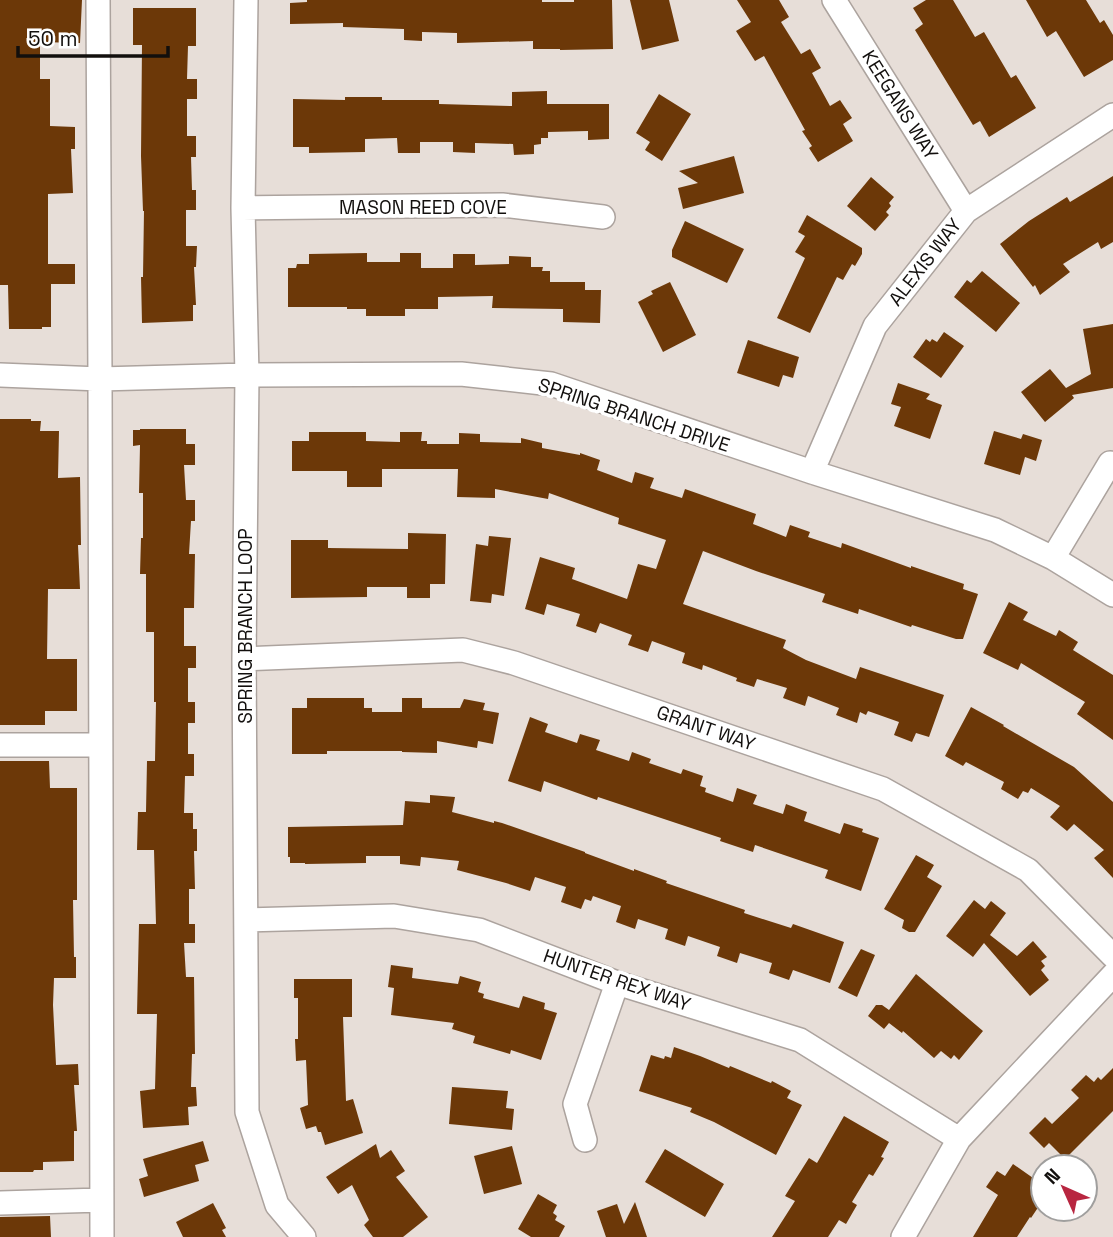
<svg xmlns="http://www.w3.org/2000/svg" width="1113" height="1237" viewBox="0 0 1113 1237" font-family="'Space Grotesk',sans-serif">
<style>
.building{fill:#6c3808}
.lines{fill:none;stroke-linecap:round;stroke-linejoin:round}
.minor-casing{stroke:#aca39e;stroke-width:26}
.minor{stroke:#fff;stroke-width:23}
.labels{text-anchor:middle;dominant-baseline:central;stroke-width:7;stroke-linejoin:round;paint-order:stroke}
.street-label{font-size:19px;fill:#120f0d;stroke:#fff}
</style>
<rect width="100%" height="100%" fill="#e7ded8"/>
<!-- building -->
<path class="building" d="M0,0H82L80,43L40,42V79H50V126L75,127V149H71L73,193L48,194V264H75V284H51V327H42V329H9L8,285H0Z
M307,0H542V2H574V0H612L613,49L560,50V49H533V41L457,43V33L422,32V41L404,40V29L343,27V23L290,24V3L307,2Z
M630,0H669L679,41L642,50Z
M737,0H779L789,17L781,22L801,54L810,49L821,68L812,73L830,106L840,100L852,118L843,124L853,141L818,162L809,148L812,146L802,131L805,130L764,56L755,61L736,31L751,22Z
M926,0H953L975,37L984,32L1011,78L1016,75L1036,108L989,137L980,121L973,125L915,30L923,24L913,8Z
M1026,0H1086L1100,23L1104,20L1113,35V60L1084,77L1056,31L1047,37Z
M133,8H196V46H188L187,79H197V99H187V136H196V157H191L192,190H196V210H186V246H197L196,267H194L196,305H193V321L142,323L141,277H143L144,211H143L141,156L142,45H133Z
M547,91V104H609V139L588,140V131L548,132V138H541V144L534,145V154L514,155L513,144L475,143V153L453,152V142H420V153H398L397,138L365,139V152L309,153V147H293V99L345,100V97H382V100H439V104L512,106V92Z
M659,94L691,114L662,161L645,150L650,142L636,133Z
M734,156L744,193L683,209L678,188L698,183L679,171Z
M1113,176V242L1101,249L1098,242L1063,264L1070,272L1040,295L1035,285L1033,287L1000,244L1029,221L1067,197L1070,202Z
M871,177L894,197L889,203L891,206L886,212L889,215L875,231L847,206Z
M807,215L862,248V254L855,266L852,264L843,280L837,277L810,333L777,318L805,258L795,252L805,236L798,232Z
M685,221L744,249L727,283L672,257V250Z
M367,253V262H400V253H421V268H453V254H475V265L509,264V256L531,257V267H543L542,271H550V282H585V290H601L600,323L563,322V309L492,308L493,296L438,297V309H405V316H366V309H347V307H288V268H296L297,264H309V254Z
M982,271L1020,303L996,332L954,297L967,280L971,283Z
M670,282L696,335L663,352L638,302L653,294L651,291Z
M1113,324V388L1072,395L1074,398L1045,422L1021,392L1050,369L1066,388L1091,374L1083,329Z
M944,332L964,346L941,378L913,357L926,339L930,342L932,339L937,342Z
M748,340L799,357L793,378L783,375L779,387L737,373Z
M898,383L930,394L926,399L942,405L930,439L894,426L901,407L891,404Z
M0,419H31V421H41L40,431H59L58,478L80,477L81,545H78L80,589H48L47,659H77V711H45V725H0Z
M140,429H186V444H195V465H184L186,500H195V521H191L189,554H195L194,608H184V646H196V668H188V702H195V723H188V754H194V776H185L184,813H193V829H197V851H194L195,889H189V924H195V943H184L186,977H194L195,1054H192L191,1087H196L197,1106L188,1107L189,1125L143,1128L140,1091L155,1089L157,1014H137L139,924H156L154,850H137L138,812H146L147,761H155L156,702H154V632H146V574H140L141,538H143V493H139L140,445L133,446V430H140Z
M994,431L1021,439L1023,434L1042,440L1036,461L1025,457L1020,475L984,464Z
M309,432H366V441L400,442V432H422L421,441H427V444H459V433L480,434V442L521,443V438L542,443V448L580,455V453L600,460L597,470L632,483L635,472L654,478L650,488L682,498L685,489L756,514L753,524L786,537L790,525L810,532L808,537L841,548L842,543L911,568V566L964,584L963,589L978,594L963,639H956L912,625L911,627L859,609L858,614L822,602L825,594L756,571L703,551L683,604L786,640L783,648L806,660L856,679L860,667L944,695L929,737L916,733L912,742L894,735L899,722L868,711L866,715L860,712L857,723L836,715L839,708L808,696L805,706L783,698L787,688L757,679L754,687L736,681L737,678L703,665L702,670L682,663L685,653L652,641L648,652L628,645L632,635L600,623L596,633L576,626L580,614L547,604L544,615L525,609L540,557L575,568L572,579L627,599L638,564L656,569L666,540L618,524L619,518L549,493L548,499L495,489V498L457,497L458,469H382V487H347V471H292V441H309Z
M408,533L446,534L445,584H430V598H407V587H367V597L291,598V540H328V548L408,549Z
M489,536L511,538L504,596L492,594L491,603L470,601L476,544L488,546Z
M1009,602L1028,612L1023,620L1056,636L1059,630L1078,642L1073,650L1113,675V740L1077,714L1085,702L1021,663L1018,670L983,653Z
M307,698H364V708H372V712H402V698H422V708H460L464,699L485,703L483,710L499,713L493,744L478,741L477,748L437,741V753L402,752V751H327V754H292V708H307Z
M971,707L1004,725L1003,726L1074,767L1113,802V878L1094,858L1104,850L1074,824L1067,831L1050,817L1060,806L1031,788L1028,793L1023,791L1018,799L1001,789L1004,782L966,762L963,766L945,756Z
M530,717L548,724L545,732L577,743L580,734L600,740L596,750L629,761L632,752L651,759L649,763L681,774L683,769L703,776L700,786L706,788L705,792L733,802L737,788L757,795L753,804L783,814L786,804L807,812L804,821L840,834L844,823L863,829L862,832L879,838L861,891L825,878L828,870L755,845L753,852L720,841L721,838L598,797L597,800L544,781L541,792L508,781Z
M0,761H49L50,788H77V900H73L74,957H76V978H54L53,1005L56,1065L78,1064L79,1085H74L77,1131H74V1161L43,1162V1170H34L33,1172H0Z
M430,795L455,797L452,812L494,823V821L502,823L585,852V853L634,871V869L667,881L666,883L745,910L744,913L791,928L793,924L844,942L830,983L793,970L789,980L769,973L772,963L740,953L737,963L717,956L720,947L688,936L685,946L665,939L668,929L638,919L635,929L616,922L621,906L593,896L591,901L585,899L581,909L561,902L566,887L535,877L530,891L506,883L457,870L459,861L421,857L420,866L400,864V856H366V863L305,864V863H290V857H288V827L403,825L405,801L430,803Z
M916,855L934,865L927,877L942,886L915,932H909L902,928L904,920L884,909Z
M974,900L985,909L991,901L1006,913L990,935L1017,956L1033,941L1047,957L1041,961L1045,966L1041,970L1049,980L1030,996L984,943L973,957L946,936Z
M861,949L875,955L857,997L838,988Z
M391,965L413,968L412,978L458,984L460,976L481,982L478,992L484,994L483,998L519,1008L523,996L545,1003L544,1009L557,1013L541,1060L511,1050L510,1054L473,1043L475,1036L452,1029L454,1023L391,1015L394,988L388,987Z
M916,974L983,1031L959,1060L954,1055L951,1059L941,1051L934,1058L903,1031L902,1033L889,1023L884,1029L868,1016L876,1005H882L889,1010Z
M294,979H352V1017H343L346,1101L353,1099L363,1133L325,1145L321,1132H318L316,1126L306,1129L300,1108L308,1105L306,1060L296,1061L295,1039H298V998H294Z
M674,1047L700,1056L729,1068L730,1066L771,1083L772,1081L791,1091L787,1098L802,1105L776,1155L714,1122L690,1112L692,1108L639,1091L651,1055L664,1059L665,1056L671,1058Z
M1113,1068V1111L1065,1159L1049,1143L1044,1148L1029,1133L1045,1117L1052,1124L1079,1098L1071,1090L1086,1075L1094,1082L1098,1077L1101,1080Z
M452,1087L508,1091L506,1108L514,1109L512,1130L449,1124Z
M844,1116L889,1142L881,1157L884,1158L873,1176L869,1174L852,1202L857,1205L846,1224L839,1220L828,1237H772L795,1201L785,1196L809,1158L817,1163Z
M203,1141L209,1161L195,1165L199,1181L144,1197L139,1179L148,1176L143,1159Z
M376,1144L380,1158L391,1150L405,1171L396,1177L428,1217L403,1237H373L364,1225L369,1220L352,1185L338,1194L326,1177Z
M512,1146L522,1184L484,1194L474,1156Z
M665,1149L724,1184L705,1217L645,1182Z
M1013,1164L1043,1185V1200L1031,1218L1030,1217L1017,1237H973L998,1195L986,1187L997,1171L1005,1176Z
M538,1194L557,1205L553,1213L557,1216L555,1220L565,1226L559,1237H531L518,1229Z
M635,1202L647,1237H606L597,1211L617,1204L624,1224Z
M213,1203L226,1228L222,1230L226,1237H183L176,1222Z
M50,1216L51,1237H0V1217Z"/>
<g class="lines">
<!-- minor casing -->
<g class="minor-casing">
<path id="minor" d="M98,0L100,379L102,1237
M246,0L243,208L247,375L244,659L247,1112L277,1205L304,1237
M834,0L966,211
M243,208L502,205L603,217
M0,375L100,379L247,375L461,374L551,384L812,472L995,530L1053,558L1113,595
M812,472L875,326L966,211L1113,115
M1053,558L1110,463
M244,659L463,650L514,663L883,789L1028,870L1113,956
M0,745H100
M246,920L394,916L479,930L617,983L800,1040L959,1139
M585,1140L575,1104L617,983
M0,1203L101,1200
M903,1237L959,1139L1113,975"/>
</g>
<!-- minor -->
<use href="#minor" class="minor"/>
</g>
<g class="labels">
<!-- street labels -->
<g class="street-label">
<text transform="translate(900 105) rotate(58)">KEEGANS WAY</text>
<text x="423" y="207">MASON REED COVE</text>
<text transform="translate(925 262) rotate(-52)">ALEXIS WAY</text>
<text transform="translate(634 415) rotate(18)">SPRING BRANCH DRIVE</text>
<text transform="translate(245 626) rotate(-90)">SPRING BRANCH LOOP</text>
<text transform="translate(706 728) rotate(19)">GRANT WAY</text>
<text transform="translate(617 980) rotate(19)">HUNTER REX WAY</text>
</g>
</g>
<!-- north arrow -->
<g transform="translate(1064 1188) rotate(315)"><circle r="33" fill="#ffffff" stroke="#a09f9e" stroke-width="2"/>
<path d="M0-5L12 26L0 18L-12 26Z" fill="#b82640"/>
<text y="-10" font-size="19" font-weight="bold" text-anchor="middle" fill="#120f0d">N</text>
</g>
<!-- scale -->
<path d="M18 46v10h150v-10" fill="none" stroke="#120f0d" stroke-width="3.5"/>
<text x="28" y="46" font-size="21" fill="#120f0d" stroke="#ffffff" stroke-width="5" paint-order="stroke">50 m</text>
</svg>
